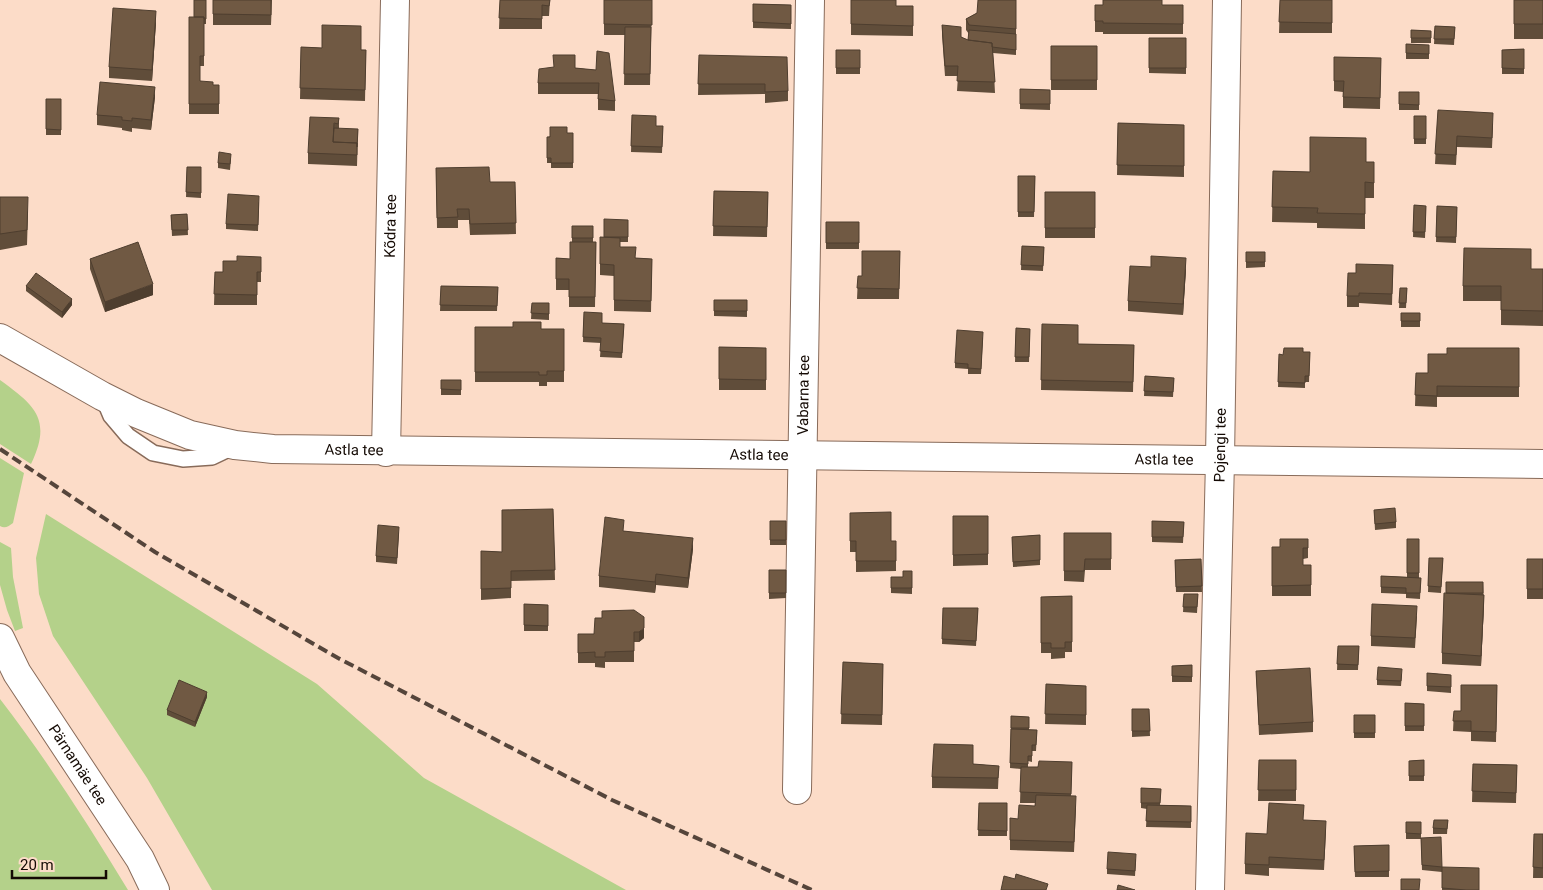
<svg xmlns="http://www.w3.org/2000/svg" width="1543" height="890" viewBox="0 0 1543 890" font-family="Roboto,sans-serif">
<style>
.green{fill:#b4d18a}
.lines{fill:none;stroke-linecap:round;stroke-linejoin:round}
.lane-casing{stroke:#886b5a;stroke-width:18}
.street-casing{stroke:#886b5a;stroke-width:30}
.lane{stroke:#fff;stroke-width:15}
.street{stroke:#fff;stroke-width:28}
.rail{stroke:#55453b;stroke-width:4;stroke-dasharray:10 5;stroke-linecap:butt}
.wall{fill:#604d3a}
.shaded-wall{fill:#4e3e2f}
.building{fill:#705943;stroke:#4e3e2f}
.labels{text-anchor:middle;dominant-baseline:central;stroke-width:5;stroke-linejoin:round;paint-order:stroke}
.street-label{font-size:15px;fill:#140a04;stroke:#fcdcc8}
</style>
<rect width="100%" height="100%" fill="#fcdcc8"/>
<!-- green -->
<path class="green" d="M0,380C36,406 52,420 31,464L0,444Z
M0,458L24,473L13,523C9,526 5,529 0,526Z
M46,514L317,684L424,778L626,890H212L147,778L53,636L39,594L36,558Z
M0,542L11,548L13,577L23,628L15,631L7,610L0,585Z
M0,699C47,760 88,824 128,890H0Z"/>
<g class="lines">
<!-- lane casing -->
<g class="lane-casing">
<path id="lane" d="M103,397L111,416L128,436L153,453L183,459L212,457L235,446"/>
</g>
<!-- street casing -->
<g class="street-casing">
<g id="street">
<path id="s1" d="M0,338L102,396L136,413L190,435L235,445L273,449L1543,464"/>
<path id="s2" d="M386,452L395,0"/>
<path id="s3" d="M0,638L17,673L140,859L155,890"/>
<path id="s4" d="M797,790L810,0"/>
<path id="s5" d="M1210,890L1220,460L1227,0"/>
</g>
</g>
<!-- lane -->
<use href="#lane" class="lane"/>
<!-- street -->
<use href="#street" class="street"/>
<!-- rail -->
<path class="rail" d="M0,449L155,552L338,658L612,800L812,890"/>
</g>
<!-- wall -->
<path class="wall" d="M206,0V24H204V66H200V81L213,85H219V114H189V17H194Z
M213,0H272L271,25H213Z
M500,0H550L549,16H542V29H499Z
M604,0H652L650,85H624L625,35H604Z
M851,0L896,6H913V36L851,35Z
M1016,0V55L993,53L995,93L957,91L958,76H945L942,35V25L961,37L968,40L969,34L966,30V19L977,13Z
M1280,0H1332V33H1279Z
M1514,0H1543V39H1514Z
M753,4L791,5V29L753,28Z
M1095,5H1183V34H1103V32H1095Z
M156,22L152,81L109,78V67Z
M1435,26L1455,27L1454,45L1434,44Z
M1411,30L1431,31V43H1411Z
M1149,38H1186V74L1149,73Z
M1406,44L1429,45V59H1406Z
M1051,46H1097V90H1051Z
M301,47L366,50L365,101L300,99Z
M1524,49V74H1502V50Z
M836,50H860V74H836Z
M699,55L788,91V101L765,103V94L698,95Z
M1334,57L1381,58L1380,109L1343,108V92L1334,91Z
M575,68L596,70L615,101V111L598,110V94H538V83Z
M1020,89L1050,90V110L1020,109Z
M1399,92H1419V110H1399Z
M155,97L151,130L132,128V132L122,130V128L97,125V115Z
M46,99H61V135H46Z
M1438,110L1493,124L1492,148L1457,147L1456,165L1435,164Z
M632,115L656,126H663L662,153L631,152Z
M1414,116H1426V144H1414Z
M339,118V129H358L357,166L308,164V153Z
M1118,123L1184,125V177L1117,175Z
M567,133H573V168H551V163H547V137Z
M231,159L230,170L218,168V163Z
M1366,162H1374V198H1365V229L1317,228V223L1272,222L1273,171L1310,172Z
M187,167H201V198L186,197Z
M436,168L490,182H515L516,234L470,235L469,220H458V228H437Z
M1018,176H1035L1034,217H1018Z
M714,191L768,192L767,237L713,236Z
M1045,192H1095V238H1045Z
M0,197L28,212L27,245L0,250Z
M259,202L258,231L226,229V224Z
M1414,205L1426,206L1425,238L1413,237Z
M1437,206L1457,207L1456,243L1436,242Z
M187,214L188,235L172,236L171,215Z
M628,220V242H620V247L636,258L652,259L651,312L614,311V276L600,275V237H604Z
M826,222H859V249H826Z
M572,226H593V242H596L595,307H569V290H556V258L570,259L572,242Z
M1022,246L1044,247L1043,271L1021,270Z
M900,251L899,299H857L858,276H862Z
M1246,252H1265V267L1246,268Z
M261,257V282H257V305H214L215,272H223L237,261Z
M90,259L153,295L105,312L90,269Z
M1393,265L1392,305L1359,303V307H1347V296L1356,273Z
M1186,269L1183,315L1128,311V301Z
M1531,269H1543V326L1501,325V301H1463V286Z
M26,286L72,305L62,318L26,291Z
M441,286L498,287L497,311H440Z
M1400,288H1407L1406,308H1399Z
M714,300H747V317L714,316Z
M532,303H549V320L531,319Z
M584,312L602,323L624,324L622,358L600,357L601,343L583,342Z
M1401,313H1420V327H1401Z
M1042,324L1078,344L1134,345L1133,392L1041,390Z
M475,327L541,329H564V382H547V386H539V382H475Z
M1016,328L1030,329L1029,362H1015Z
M983,337L981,374H968V369L955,368V363Z
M719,347L766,348V390H719Z
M1519,348V397H1437V407L1415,406L1416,373H1428L1447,354Z
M1303,352H1310L1309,382H1305V388L1278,387L1279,354L1283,355Z
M1145,376L1174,378L1173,397L1144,396Z
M441,380H461V395H441Z
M553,509L555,580L511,581V598L481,600V551L502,552Z
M1374,510L1396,522V528L1375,530Z
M850,513L891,541H896V571L856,572V552H850Z
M953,516H988V565L953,566Z
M770,521H786V545H770Z
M1152,521L1184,522L1183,543L1152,542Z
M624,531L693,549L688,588L656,585L655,593L599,587V576Z
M399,532L397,564L376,562V556Z
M1064,533H1111V570H1085L1084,582L1064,581Z
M1040,535V565L1013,567L1012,537Z
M1308,539V558L1303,559V565H1311V596H1272V547H1280Z
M1407,539H1419V578H1421L1420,599L1406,598V594L1381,593V576L1407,577Z
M1429,558H1443L1441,593L1428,592Z
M1201,559L1202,592H1176L1175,560Z
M1527,559H1543V599H1527Z
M769,570H786V598L769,599Z
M912,571V594L891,593V577H903Z
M1483,582L1484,605L1481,666L1442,664V653L1446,593Z
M1184,594H1198L1197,613L1183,612Z
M1072,596V652H1065V658L1051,659V653H1041V597Z
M524,604L548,605V631H524Z
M943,608H978L976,646L942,644Z
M634,610L644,638L639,642H634V662H605V668L595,667V663H578V634H594L602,618Z
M1417,616L1415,648L1371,646V636Z
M1338,646H1359L1358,670H1337Z
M843,662L883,664L882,725L841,724Z
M1192,665V682H1172V666Z
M1256,671L1313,722V732L1259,735Z
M1427,673L1451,675V693L1427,691Z
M1402,674L1401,686L1377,685V680Z
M1046,684L1086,686V725L1045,724Z
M1497,685L1496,742L1471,741V732L1453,731L1454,711H1461Z
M207,697L195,727L167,715V710Z
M1405,703L1424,704V731H1405Z
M1132,709H1149L1150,736L1132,737Z
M1354,715H1375V738H1354Z
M1011,716L1029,717V730H1037L1036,751H1032V762L1028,761V767H1038L1072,762L1071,796L1076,807L1074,852L1010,850V818L1018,819L1035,806V803H1020L1021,769L1010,768Z
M1259,760H1296V801H1258Z
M1424,760V781H1409V761Z
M973,764L999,766L998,789L932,788V777Z
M1473,764L1517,765L1516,803L1472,802Z
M1141,788L1161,789L1160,805L1191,806V828L1146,827L1147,809L1141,808Z
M979,803H1007V836H978Z
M1304,820L1326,831L1324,870L1269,868V876L1245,874V864L1267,834Z
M1448,820L1447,834H1433V828Z
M1406,822H1421V838L1442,867L1479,890H1442V872L1422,870L1421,839H1406Z
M1534,834H1543V878H1533Z
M1389,845V877H1355L1354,846Z
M1136,859L1135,876L1107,874V869Z"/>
<!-- shaded-wall -->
<path class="shaded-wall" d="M156,11V22L152,81V70Z
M155,87V97L151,130V120Z
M1186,258V269L1183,315V304Z
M153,284V295L105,312V302Z
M72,299V305L62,318V312Z
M693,538V549L688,588V578Z
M656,574V585L655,593V582Z
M1484,595V605L1481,666V656Z
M644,628V638L639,642V632Z
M207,692V697L195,727V722Z"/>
<!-- building -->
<path class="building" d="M194,0H206V19H204V17H194Z
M213,0H271V15L213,14Z
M500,0H550L549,6L542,5V19L499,18Z
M604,0H652V25L604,24Z
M851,0H896V6H913V26L851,24Z
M978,0H1016V29L969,25L966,19L977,13Z
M1103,0H1162V5H1183V24L1103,23V21H1095V5H1103Z
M1280,0H1332V23L1279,22Z
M1514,0H1543V24H1514Z
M753,4L791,5V24L753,22Z
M113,8L156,11L152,70L109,67Z
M189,17H204V56H200V81L213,82V85H219V104H189Z
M322,25L361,26V50H366L365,90L300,88L301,47L322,48Z
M942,25L961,27V37L968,40L992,43L995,82L957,81L958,66H945Z
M1435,26L1455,27L1454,39H1434Z
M625,27H651L650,74H624Z
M969,30L1016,34V50L992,47V43L968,40Z
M1411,30L1431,31V38H1411Z
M1149,38H1186V68H1149Z
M1406,44L1429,45V54L1406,53Z
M1051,46H1097V80H1051Z
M1524,49V69L1502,68V50Z
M836,50H860V68H836Z
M597,51L609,53L615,101L598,99L599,83H538L539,69L554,67L553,55H575V68L596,70Z
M699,55L787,57L788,91L765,92V84H698Z
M1334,57L1381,58L1380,98L1343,97L1344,81H1334Z
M100,82L155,87L151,120L132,118V121L122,120V117L97,115Z
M1020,89L1050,90V104H1020Z
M1399,92H1419V105L1399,104Z
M46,99H61V130L46,129Z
M1438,110L1493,113L1492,138L1457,136L1456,155L1435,154Z
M632,115L656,116V126H663L662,147L631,146Z
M1414,116H1426V139H1414Z
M310,117L339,118L338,124L334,123L333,142L357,143V155L308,153Z
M1118,123L1184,125V166L1117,165Z
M550,127H567V133H573V163H551V158H547V137H550Z
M334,128L358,129L357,147V143L333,142Z
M1310,137L1366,138V162H1374V183L1365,182V214L1317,213L1318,208L1272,207L1273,171L1310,172Z
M219,152L231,154L230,164L218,163Z
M187,167H201V193L186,192Z
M489,167L490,182H515L516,223L470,224L469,209H457L458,217L437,218L436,168Z
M1018,176H1035L1034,212H1018Z
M714,191L768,192L767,227L713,226Z
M1045,192H1095V228H1045Z
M228,194L259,196L258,225L226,224Z
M0,197H28L27,230L0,234Z
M1414,205L1426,206L1425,232H1413Z
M1437,206L1457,207L1456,237H1436Z
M187,214L188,230H172L171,215Z
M604,219L628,220V237H604Z
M826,222H859V243H826Z
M572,226H593V238H572Z
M600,237L620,238V247H636L635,258L652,259L651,301L614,300V265L600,264Z
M138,242L153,284L105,302L90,259Z
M570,242H596L595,297H569V279H556V258L570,259Z
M1022,246L1044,247L1043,266L1021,265Z
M1464,248L1531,249V269H1543V311L1501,310V286H1463Z
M862,251H900L899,289L857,288L858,276H862Z
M1246,252H1265V262H1246Z
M237,256L261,257V272H257V295L214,294L215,272H223V261H237Z
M1151,256L1186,258L1183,304L1128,301L1130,266L1151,267Z
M1356,264L1393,265L1392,294L1359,293V296H1347L1348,273H1356Z
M36,273L72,299L62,312L26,286Z
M441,286L498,287L497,306L440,305Z
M1400,288H1407L1406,303H1399Z
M714,300H747V311H714Z
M532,303H549V314L531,313Z
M584,312L602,313V323L624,324L622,353L600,351L601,338L583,337Z
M1401,313H1420V321H1401Z
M513,322H541V329H564V371H547V375H539V372H475V327H513Z
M1042,324L1078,325V344L1134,345L1133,382L1041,380Z
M1016,328L1030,329L1029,357H1015Z
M957,330L983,332L981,369L968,368V364L955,363Z
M719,347L766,348V380L719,379Z
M1284,348H1303V352H1310L1309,376H1305V383L1278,382L1279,354L1283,355Z
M1447,348H1519V387L1437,386V396L1415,395L1416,373H1428V354H1447Z
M1145,376L1174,378L1173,392L1144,391Z
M441,380H461V390L441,389Z
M1395,508L1396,522L1375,524L1374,510Z
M553,509L555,570L511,571V588L481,589V551L502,552V510Z
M891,512V541H896V561H856V541H850V513Z
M953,516H988V554L953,555Z
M605,517L624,520L623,531L693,538L688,578L656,574L655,582L599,576Z
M770,521H786V540H770Z
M1152,521L1184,522L1183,537H1152Z
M378,525L399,527L397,558L376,556Z
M1064,533H1111V559H1085L1084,571H1064Z
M1040,535V560L1013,562L1012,537Z
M1280,539H1308V548H1303V565H1311V585L1272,586V547H1280Z
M1407,539H1419V573H1407Z
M1429,558H1443L1441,587L1428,586Z
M1201,559L1202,586L1176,587L1175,560Z
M1527,559H1543V589H1527Z
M769,570H786V593H769Z
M903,571H912V588H891V577H903Z
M1381,576L1421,578L1420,593H1406V588L1381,587Z
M1446,582H1483V593H1446Z
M1444,593L1484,595L1481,656L1442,653Z
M1184,594H1198L1197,607H1183Z
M1072,596V642H1065V648H1051V643H1041V597Z
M524,604L548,605V626L524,625Z
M1372,604L1417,606L1415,638L1371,636Z
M943,608H978L976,641L942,639Z
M634,610L644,617V628L639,632H634V651L605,652V657H595V652L578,653V634H594L595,618H602V611Z
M1338,646H1359L1358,665L1337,664Z
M843,662L883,664L882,715L841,714Z
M1192,665V677L1172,676V666Z
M1378,667L1402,669L1401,681L1377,680Z
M1310,668L1313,722L1259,725L1256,671Z
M1427,673L1451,675V687L1427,686Z
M179,680L207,692L195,722L167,710Z
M1046,684L1086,686V715L1045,714Z
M1461,685H1497L1496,732L1471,731V721H1453L1454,711H1461Z
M1405,703L1424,704V726H1405Z
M1132,709H1149L1150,731H1132Z
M1354,715H1375V733H1354Z
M1011,716L1029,717V728H1011Z
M1011,729L1037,730L1036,745H1032V756H1028V764L1010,763Z
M934,744L973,745V764L999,766L998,778L932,777Z
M1259,760H1296V790H1258Z
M1424,760V776H1409V761Z
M1039,761L1072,762L1071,794L1020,792L1021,767H1038Z
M1473,764L1517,765L1516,793L1472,791Z
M1141,788L1161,789L1160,803H1141Z
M1036,795L1076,796L1074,842L1010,840V818L1018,819L1019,805L1035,806Z
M979,803H1007V831L978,830Z
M1269,803L1304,805L1303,820L1326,821L1324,860L1269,857V865L1245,864L1246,833L1267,834Z
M1147,805L1191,806V822L1146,821Z
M1434,820H1448L1447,829L1433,828Z
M1406,822H1421V834L1406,833Z
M1534,834H1543V868L1533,867Z
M1441,837L1442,867L1422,865L1421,838Z
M1389,845V871L1355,872L1354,846Z
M1108,852L1136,854L1135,871L1107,869Z
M1442,867L1479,868V890H1466L1442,888Z
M1016,874L1048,884L1046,890H1001L1004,876L1015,879Z
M1401,879H1420L1419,890H1401Z
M1118,885L1135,890H1117Z"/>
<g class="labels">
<!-- street labels -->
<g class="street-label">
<text stroke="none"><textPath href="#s2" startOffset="226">Kõdra tee</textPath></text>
<text stroke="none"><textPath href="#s4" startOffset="395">Vabarna tee</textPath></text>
<text stroke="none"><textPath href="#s5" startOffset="445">Pojengi tee</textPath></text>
<text stroke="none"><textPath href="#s1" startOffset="379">Astla tee</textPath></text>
<text stroke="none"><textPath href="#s1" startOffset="784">Astla tee</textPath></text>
<text stroke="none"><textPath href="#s1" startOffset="1189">Astla tee</textPath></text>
<text stroke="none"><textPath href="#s3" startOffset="149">Pärnamäe tee</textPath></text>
</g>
</g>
<!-- scale -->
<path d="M12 870v8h94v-8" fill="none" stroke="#140a04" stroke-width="2.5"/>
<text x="20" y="870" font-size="15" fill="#140a04" stroke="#fcdcc8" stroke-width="4" paint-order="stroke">20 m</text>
</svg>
